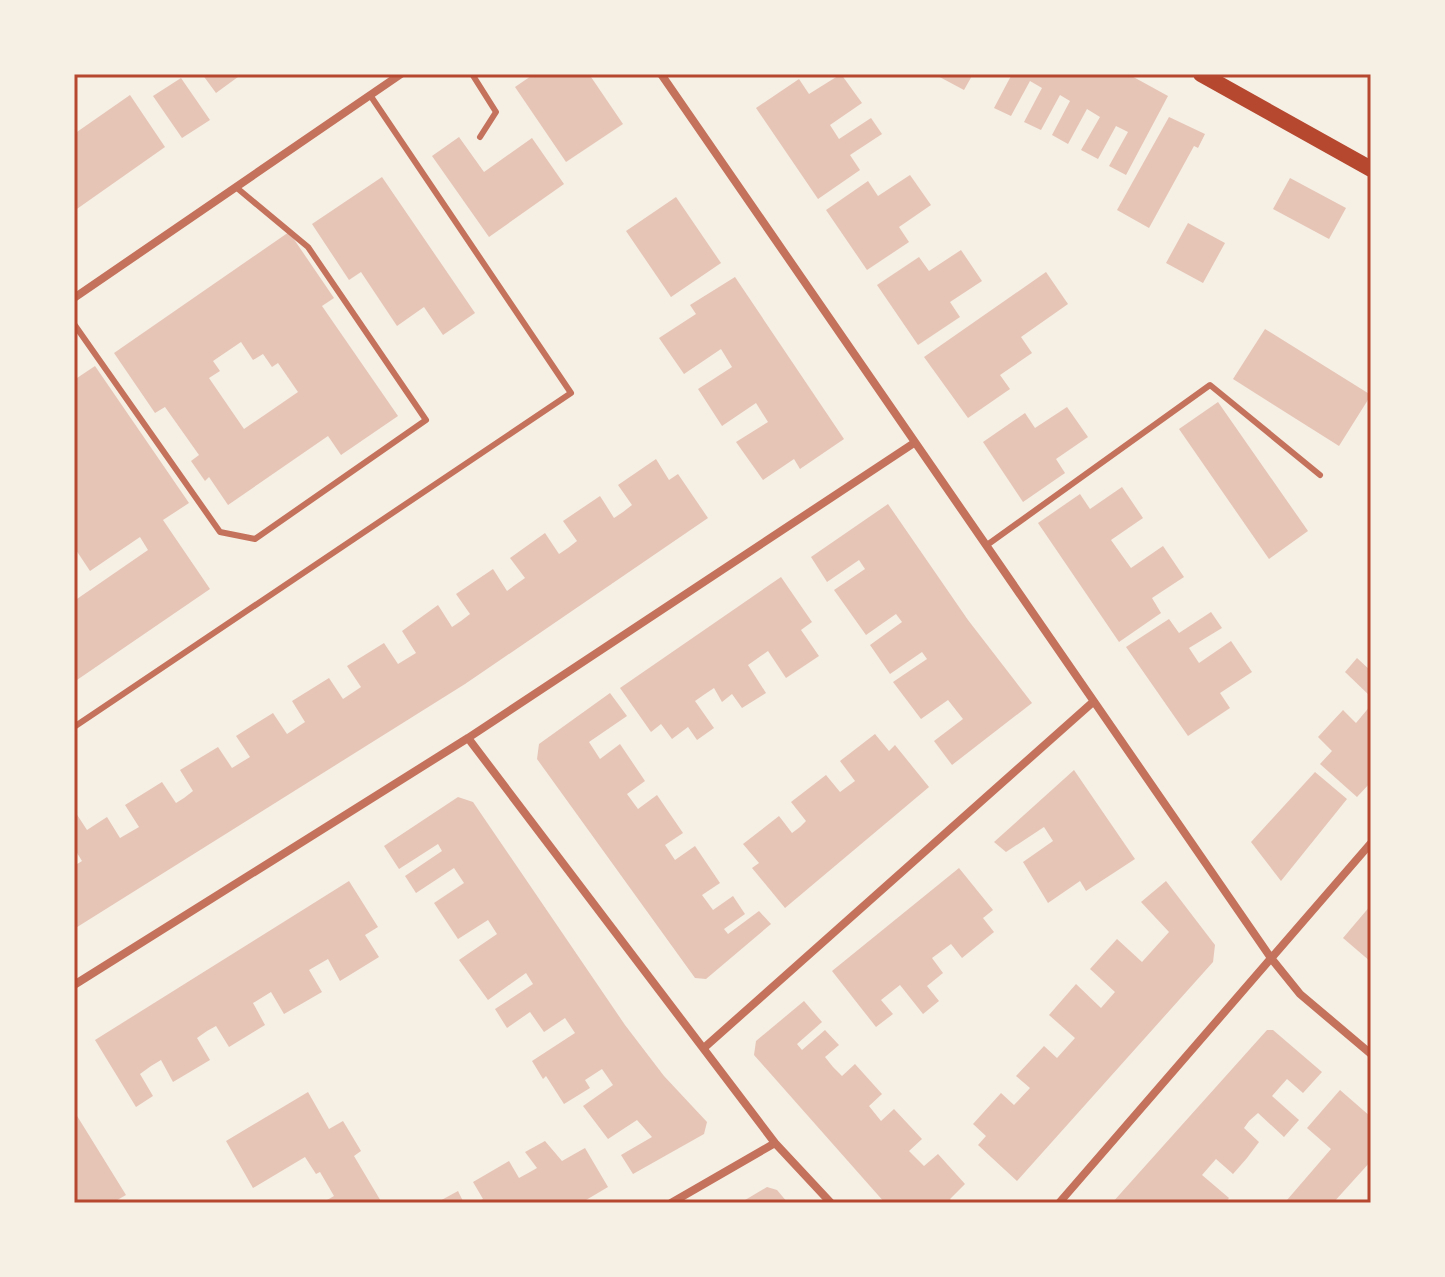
<svg xmlns="http://www.w3.org/2000/svg" width="1445" height="1277" viewBox="0 0 1445 1277" font-family="Figtree,sans-serif">
<style>
.building{fill:#e6c5b7;fill-rule:evenodd}
.lines{fill:none;stroke-linecap:round;stroke-linejoin:round}
.service{stroke:#c5725c;stroke-width:6}
.minor{stroke:#c5725c;stroke-width:8}
.secondary{stroke:#b5482f;stroke-width:16}
.neatline{fill:none;stroke:#b5482f;stroke-width:3}
</style>
<rect width="100%" height="100%" fill="#f6efe4"/>
<!-- building -->
<path class="building" d="M202,74H242L216,93Z
M534,74H589L623,124L566,162L515,87Z
M841,74L862,103L830,125L839,139L871,118L882,134L850,155L860,170L818,199L756,108L799,79L809,94Z
M934,74H973L964,90Z
M1012,74H1128L1168,96L1126,175L1109,166L1128,132L1116,126L1098,159L1081,150L1100,117L1087,109L1068,144L1052,135L1070,101L1060,95L1041,130L1024,122L1042,88L1030,81L1011,116L994,108Z
M181,78L210,120L182,138L153,96Z
M130,95L165,147L74,211V134Z
M1169,117L1205,134L1198,148L1194,146L1149,228L1117,210Z
M459,137L484,172L532,138L564,184L489,237L432,156Z
M910,175L931,205L899,227L909,242L867,270L826,210L868,181L878,196Z
M382,177L475,313L443,335L424,307L397,326L361,272L349,280L312,224Z
M1290,178L1346,208L1329,239L1273,209Z
M676,197L721,263L671,297L626,231Z
M1188,223L1225,243L1203,283L1166,263Z
M289,232L334,298L322,306L398,416L341,455L328,436L228,505L209,477L205,481L191,461L199,455L165,407L155,413L114,353ZM241,342L253,360L263,354L272,367L278,363L298,392L244,429L209,378L220,371L213,361Z
M961,250L982,281L950,302L960,317L918,345L877,285L919,257L929,271Z
M1046,272L1068,304L1021,337L1032,353L1000,375L1010,389L968,418L924,357Z
M735,277L844,439L800,469L794,459L763,480L736,442L768,422L756,403L722,426L698,389L732,367L721,349L684,374L659,338L696,314L690,305Z
M1265,329L1371,395L1339,446L1233,379Z
M95,366L189,503L163,520L210,589L74,682V601L148,550L140,537L90,571L74,547V380Z
M1218,402L1308,531L1269,559L1179,429Z
M1067,407L1088,437L1056,459L1065,473L1023,502L983,442L1025,413L1035,428Z
M656,459L669,480L678,474L708,518L465,684L74,929V866L82,861L74,848V810L87,830L107,817L120,838L139,827L125,805L162,782L176,803L184,798L193,791L180,770L218,747L232,768L250,757L236,736L273,713L287,734L305,722L292,701L329,678L343,699L361,687L347,666L384,643L398,664L416,653L402,631L438,605L452,627L461,621L470,614L456,594L493,569L507,591L515,585L525,578L510,558L545,533L559,554L568,548L577,541L563,521L600,496L614,518L623,512L632,505L618,485Z
M1122,487L1143,518L1111,540L1131,568L1163,546L1184,577L1152,598L1161,613L1119,642L1038,523L1080,494L1090,509Z
M888,504L968,620L1032,703L952,765L934,741L963,719L948,700L921,719L893,682L927,659L922,652L890,674L870,645L902,622L896,614L866,635L834,590L865,569L859,560L827,582L811,557Z
M781,577L812,622L801,630L819,656L786,678L768,651L748,665L766,693L742,708L732,694L722,702L714,688L705,694L695,701L714,728L697,740L688,727L672,739L661,724L651,732L620,688Z
M1211,612L1222,628L1189,648L1199,663L1231,641L1252,672L1220,693L1230,708L1188,736L1126,647L1169,619L1179,633Z
M1357,658L1371,671V697L1345,672Z
M610,693L627,716L589,742L600,759L620,744L645,781L627,794L638,809L657,795L683,833L665,845L675,860L695,846L720,883L702,895L713,910L733,896L745,914L724,929L728,934L759,911L771,924L706,979L695,978L537,759L539,744Z
M1371,705V782L1357,797L1320,764L1332,751L1318,737L1343,710L1356,723Z
M875,734L889,751L895,745L929,787L785,908L752,868L759,863L743,844L779,816L792,833L800,827L806,821L791,802L826,775L840,792L855,781L840,761Z
M1074,770L1135,859L1086,891L1080,881L1048,903L1023,862L1053,841L1044,827L1006,852L994,842Z
M1315,772L1347,799L1281,881L1251,842Z
M458,797L473,802L625,1025L664,1076L707,1122L704,1134L633,1174L621,1155L652,1137L637,1120L608,1139L583,1106L613,1085L602,1069L585,1080L590,1088L564,1104L546,1076L543,1079L532,1061L575,1033L565,1018L544,1032L530,1012L507,1028L495,1009L533,984L526,973L488,1000L459,960L497,934L488,920L458,939L434,903L464,883L454,868L416,893L405,876L442,851L438,844L399,869L384,846Z
M959,868L993,910L983,918L994,932L962,958L951,944L932,958L943,973L927,986L939,1001L923,1014L900,985L881,1000L893,1014L876,1027L832,971Z
M349,881L378,927L365,935L379,957L340,981L328,959L309,970L322,992L284,1014L271,992L253,1003L265,1025L229,1047L216,1026L207,1031L197,1038L210,1060L173,1082L161,1060L151,1066L140,1074L153,1096L136,1107L95,1040Z
M1166,881L1215,945L1213,962L1017,1181L978,1145L986,1136L973,1124L1001,1093L1014,1105L1030,1088L1016,1076L1044,1046L1057,1058L1075,1038L1049,1015L1076,984L1101,1008L1115,992L1090,969L1117,939L1142,962L1169,932L1141,902Z
M1371,905V962L1343,938Z
M804,1001L822,1022L797,1044L802,1050L825,1030L839,1045L825,1057L833,1067L842,1076L855,1064L882,1094L869,1106L881,1121L894,1109L922,1139L909,1151L924,1166L938,1154L965,1184L950,1199L953,1203H885L754,1055L756,1041Z
M1267,1030H1273L1322,1072L1303,1093L1287,1079L1272,1096L1299,1120L1284,1137L1258,1113L1249,1121L1244,1128L1259,1142L1247,1158L1233,1174L1216,1159L1202,1175L1229,1198L1225,1203H1112Z
M1340,1090L1371,1117V1161L1333,1203H1290L1287,1200L1331,1149L1307,1128Z
M308,1092L329,1129L343,1121L361,1151L354,1156L382,1203H322L334,1196L320,1172L316,1174L305,1157L253,1188L226,1141Z
M74,1111L126,1195L112,1203H74Z
M545,1141L562,1161L585,1148L608,1187L581,1203H476L483,1199L473,1182L509,1161L519,1178L530,1172L537,1168L525,1152Z
M767,1187L777,1190L788,1203H740Z
M458,1191L464,1203H436Z"/>
<g class="lines">
<!-- service -->
<path class="service" d="M472,74L496,112L480,137
M74,324L220,532L255,539L426,420L308,247L237,188
M987,545L1210,385L1320,475
M74,727L571,393L370,95"/>
<!-- minor -->
<path class="minor" d="M661,74L1271,958L1300,994L1371,1054
M74,298L401,74
M468,738L775,1143L831,1203
M74,985L468,738L914,443
M705,1047L1093,702
M671,1203L775,1143
M1059,1203L1371,843"/>
<!-- secondary -->
<path class="secondary" d="M1201,74L1371,169"/>
</g>
<!-- border -->
<rect width="1445" height="1277" fill="none" stroke="#f6efe4" stroke-width="152"/>
<rect x="76" y="76" width="1293" height="1125" class="neatline"/>
</svg>
